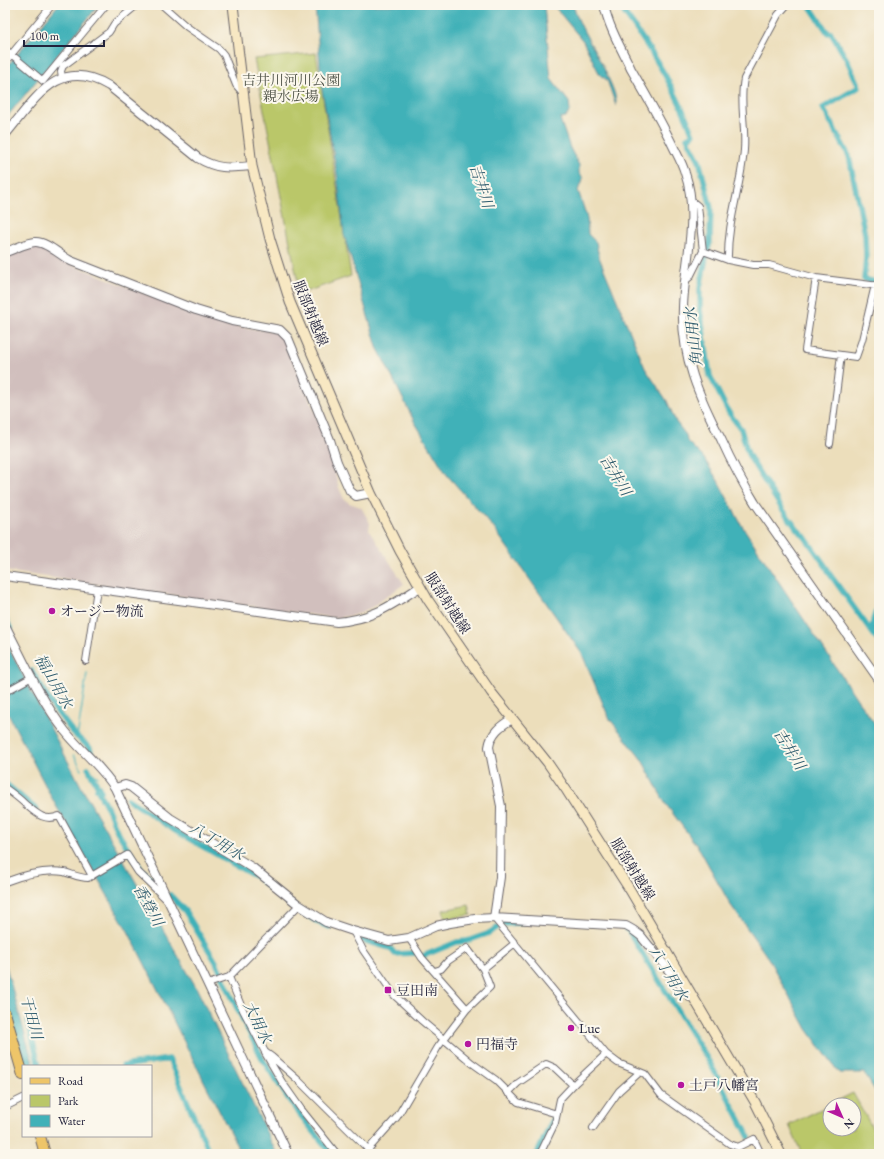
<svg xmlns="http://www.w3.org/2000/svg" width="884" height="1159" viewBox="0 0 884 1159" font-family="'EB Garamond','Noto Serif JP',serif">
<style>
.industrial{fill:#d1bfbd}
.green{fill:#bac769;stroke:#6e7452;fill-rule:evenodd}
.water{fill:#41b1b8;stroke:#326a7a}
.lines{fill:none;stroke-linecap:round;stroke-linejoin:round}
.stream{stroke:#41b1b8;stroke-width:1.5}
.canal{stroke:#41b1b8;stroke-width:5.5}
.minor-casing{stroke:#696468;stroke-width:8}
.tertiary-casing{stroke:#696468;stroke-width:10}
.secondary-casing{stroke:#696468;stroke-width:11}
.primary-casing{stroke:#696468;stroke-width:12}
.minor{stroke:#fff;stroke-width:6}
.tertiary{stroke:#fff;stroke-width:8}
.secondary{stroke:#f8e8c3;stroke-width:9}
.primary{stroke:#eec569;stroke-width:10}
.poi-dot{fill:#b5179e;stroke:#fbf7ec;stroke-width:1.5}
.labels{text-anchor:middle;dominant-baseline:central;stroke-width:4;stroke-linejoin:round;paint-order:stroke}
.park-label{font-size:14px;fill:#505449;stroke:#fbf7ec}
.street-label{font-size:14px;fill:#22223b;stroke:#fbf7ec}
.poi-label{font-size:14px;fill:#22223b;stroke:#fbf7ec;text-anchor:start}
.water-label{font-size:15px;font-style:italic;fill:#2e5b6d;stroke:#fbf7ec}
</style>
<rect width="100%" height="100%" fill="#fbf7ec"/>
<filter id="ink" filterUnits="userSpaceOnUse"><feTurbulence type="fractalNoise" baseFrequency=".025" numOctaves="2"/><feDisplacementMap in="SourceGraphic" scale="8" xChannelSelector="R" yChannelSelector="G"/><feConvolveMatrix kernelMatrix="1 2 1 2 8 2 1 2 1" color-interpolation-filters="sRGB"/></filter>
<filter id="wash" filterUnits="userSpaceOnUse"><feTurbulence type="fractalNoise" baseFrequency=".012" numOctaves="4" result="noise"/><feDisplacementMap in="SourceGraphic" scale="16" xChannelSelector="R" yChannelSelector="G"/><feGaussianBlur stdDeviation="0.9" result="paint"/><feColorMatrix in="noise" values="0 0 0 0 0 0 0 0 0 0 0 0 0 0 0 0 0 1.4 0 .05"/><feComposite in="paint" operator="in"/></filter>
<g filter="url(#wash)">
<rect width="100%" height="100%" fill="#ecdebb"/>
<!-- industrial -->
<path class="industrial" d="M32,247L46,248L66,262L188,311L239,327L273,331L279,334L285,340L325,435L339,488L344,499L349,503L361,507L370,523L369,530L404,584L372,607L355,615L335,618L5,571V255Z"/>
<!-- green -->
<path class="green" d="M316,53L351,276L300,294L254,59Z
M469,905L471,915L445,919L443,910Z
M853,1093L879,1140V1154H802L789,1125ZM830,1105H854V1129H830Z"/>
<!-- water -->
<path class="water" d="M58,5H99L5,119V69Z
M315,5H544L551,79L569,102L570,110L566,117L560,118L561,122L570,148L579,165V173L583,178L582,183L578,190L587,218L588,234L596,242L599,257L645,368L667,401L676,422L686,435L687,441L703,457L717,479L741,524L765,561L859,702L879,729V1097L864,1073H839L807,1029L768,958L730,904L700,850L665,803L642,760L609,718L582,654L493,527L447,475L414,421L377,347L344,235L337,174L322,90Z
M553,5H573C580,30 598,53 608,77C612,87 617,95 616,106L607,80L600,75L583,41Z
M5,641L83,790L196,987L277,1154H241L129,933L55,804L5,708Z
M5,963L34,1066H23V1068L5,1004Z"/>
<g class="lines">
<!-- stream -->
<path class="stream" d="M76,738L78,732L87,673
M74,755L82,770
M93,775L94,774L98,777
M100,800L102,798"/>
<!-- canal -->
<path class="canal" d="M622,5L623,11C651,49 677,90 693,135L687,138L699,160L711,208L710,242L706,258L700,288V309L710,376L729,413L741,429L748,454L758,471L783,510L797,529L805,537L827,568L829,573L879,642
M809,5L828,33H831L847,60L859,87L823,108L849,156L865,235L866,257L864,279L879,283
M5,617L10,628
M873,633C872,622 873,615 879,606
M32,671L52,705L75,735L90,748L91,751
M88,768L96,783L101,791
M5,783L36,809
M97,789L108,809L117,831L141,869L155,882
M128,799L174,830L258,878L293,906
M170,895L185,911L216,962L236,1006L263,1060L293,1106L332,1154
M298,910L321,924L329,927
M504,924L522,923
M626,929L628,930L711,1065L749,1137
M359,939L390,948L395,954L414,953
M423,956L457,942L467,941L487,934L497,928
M28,1021L39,1066
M123,1066L169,1059L210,1154
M537,1154L554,1116"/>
</g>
</g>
<g filter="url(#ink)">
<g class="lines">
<!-- minor casing -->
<g class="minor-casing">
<path id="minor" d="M162,5L187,27L219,49L224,55L236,85L243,93
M5,49L43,81L106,5
M5,62L52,5
M62,78L61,71L63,66L109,32L114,24L137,5
M703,251L728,260L753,265H769L816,278L879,286
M728,260C727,222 741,187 744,150C746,126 739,102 744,79L778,15L787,5
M816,278L805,350L856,357L862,340L875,285
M684,282L690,277L703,251L698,206L692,201
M830,444L841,355
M86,661L97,589
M5,692L32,677
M5,788C12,793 19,798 25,804C36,813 44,822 59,816L92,876
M5,882C23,875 44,869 64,872C72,874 79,878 88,878L127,855L138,872L166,899
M494,918L606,1054L618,1063L645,1074L661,1095L730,1144L738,1147L754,1139L761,1154
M353,931L363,950L394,995L422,1021L472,1063L496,1080L518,1102L557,1114
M483,969L515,943
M435,971L441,969L448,961L467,948L483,969L490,987L467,1009
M229,977L243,1010L265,1052L272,1057L298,1080L373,1154
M208,984L229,977L299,905
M265,1053L282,1082L301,1109L337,1154
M508,1093L518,1083L546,1064L555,1068L573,1085
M5,1107L23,1098
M593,1128L619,1091L640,1072
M364,1154L397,1117L438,1047L467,1009L422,958L409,938
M540,1154L555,1123L560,1099L576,1082L606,1054"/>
</g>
<!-- tertiary casing -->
<g class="tertiary-casing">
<path id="tertiary" d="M604,5C609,28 621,48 631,69C646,95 661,121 674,148C678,156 683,165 685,173C700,217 684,263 683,308C681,356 699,397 721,439C731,461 742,482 755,503L879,680
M5,135C34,101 58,55 109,86L198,158C218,170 230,168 252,166
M5,252C15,249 25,243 35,242C46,241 61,256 71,261L196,310L232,321L280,330L288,338L330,440L337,462L350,491L356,496L371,493
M5,576L337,622C373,619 390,606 420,587
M5,625C23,660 40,699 65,731C81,751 101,766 115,788L288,1154
M115,788L125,785L131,787L170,818L253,868L299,905L326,922L353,931L389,941L409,938L436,926L450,923L475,919L494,918L626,926L633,930L641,936L690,997
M494,918L500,877L501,806L489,747C491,733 500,726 512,719"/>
</g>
<!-- secondary casing -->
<g class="secondary-casing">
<path id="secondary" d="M233,5L252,166L270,239L290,302L371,493L400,551L428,600L491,692L547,762L567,791L630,890L755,1102L781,1154"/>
</g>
<!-- primary casing -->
<g class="primary-casing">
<path id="primary" d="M5,1013L23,1075
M40,1136L45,1154"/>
</g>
<!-- minor -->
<use href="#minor" class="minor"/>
<!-- tertiary -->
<use href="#tertiary" class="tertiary"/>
<!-- secondary -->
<use href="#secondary" class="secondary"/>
<!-- primary -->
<use href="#primary" class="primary"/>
</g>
</g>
<!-- markers -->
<g class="poi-dot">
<circle cx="52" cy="611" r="4"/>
<rect x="384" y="986" width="8" height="8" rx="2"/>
<circle cx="571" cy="1028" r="4"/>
<circle cx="468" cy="1044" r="4"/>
<circle cx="681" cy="1085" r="4"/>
</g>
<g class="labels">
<!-- park labels -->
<g class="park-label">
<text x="291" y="80">吉井川河川公園<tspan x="291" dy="16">親水広場</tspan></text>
</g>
<!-- street labels -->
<g class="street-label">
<text transform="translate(311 313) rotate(68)">服部射越線</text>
<text transform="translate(448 603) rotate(57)">服部射越線</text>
<text transform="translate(633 869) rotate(58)">服部射越線</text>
</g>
<!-- poi labels -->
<g class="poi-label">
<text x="60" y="611">オージー物流</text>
<text x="396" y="990">豆田南</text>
<text x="579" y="1028">Lue</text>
<text x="476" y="1044">円福寺</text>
<text x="689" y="1085">土戸八幡宮</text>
</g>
<!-- water labels -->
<g class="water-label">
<text transform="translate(482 186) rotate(72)">吉井川</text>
<text transform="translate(693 337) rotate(-97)">角山用水</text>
<text transform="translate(616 475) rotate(58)">吉井川</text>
<text transform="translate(54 681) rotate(60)">福山用水</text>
<text transform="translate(790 749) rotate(58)">吉井川</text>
<text transform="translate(217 841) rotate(30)">八丁用水</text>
<text transform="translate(149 905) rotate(61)">香登川</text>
<text transform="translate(669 973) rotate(59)">八丁用水</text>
<text transform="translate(32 1017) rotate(75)">干田川</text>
<text transform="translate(258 1022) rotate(64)">大用水</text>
</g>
</g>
<!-- margin -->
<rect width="884" height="1159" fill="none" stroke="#fbf7ec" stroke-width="20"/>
<!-- legend -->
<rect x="22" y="1065" width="130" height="72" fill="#fbf7ec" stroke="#a4a2a5"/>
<rect x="30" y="1078" width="20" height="6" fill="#eec569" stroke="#a4a2a5"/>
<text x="58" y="1085" font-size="12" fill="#22223b">Road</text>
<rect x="30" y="1095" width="20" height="12" fill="#bac769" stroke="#a4a2a5"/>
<text x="58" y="1105" font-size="12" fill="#22223b">Park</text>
<rect x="30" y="1115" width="20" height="12" fill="#41b1b8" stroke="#a4a2a5"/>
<text x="58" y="1125" font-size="12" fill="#22223b">Water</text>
<!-- north arrow -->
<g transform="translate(842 1117) rotate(135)"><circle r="19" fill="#fbf7ec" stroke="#a4a2a5"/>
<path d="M0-3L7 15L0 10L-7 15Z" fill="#b5179e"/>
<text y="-6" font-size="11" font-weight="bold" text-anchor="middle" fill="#22223b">N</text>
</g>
<!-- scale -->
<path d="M24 40v6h80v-6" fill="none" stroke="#22223b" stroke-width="2"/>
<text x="30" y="40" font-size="12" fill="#22223b" stroke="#fbf7ec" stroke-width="3" paint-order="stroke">100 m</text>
</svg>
